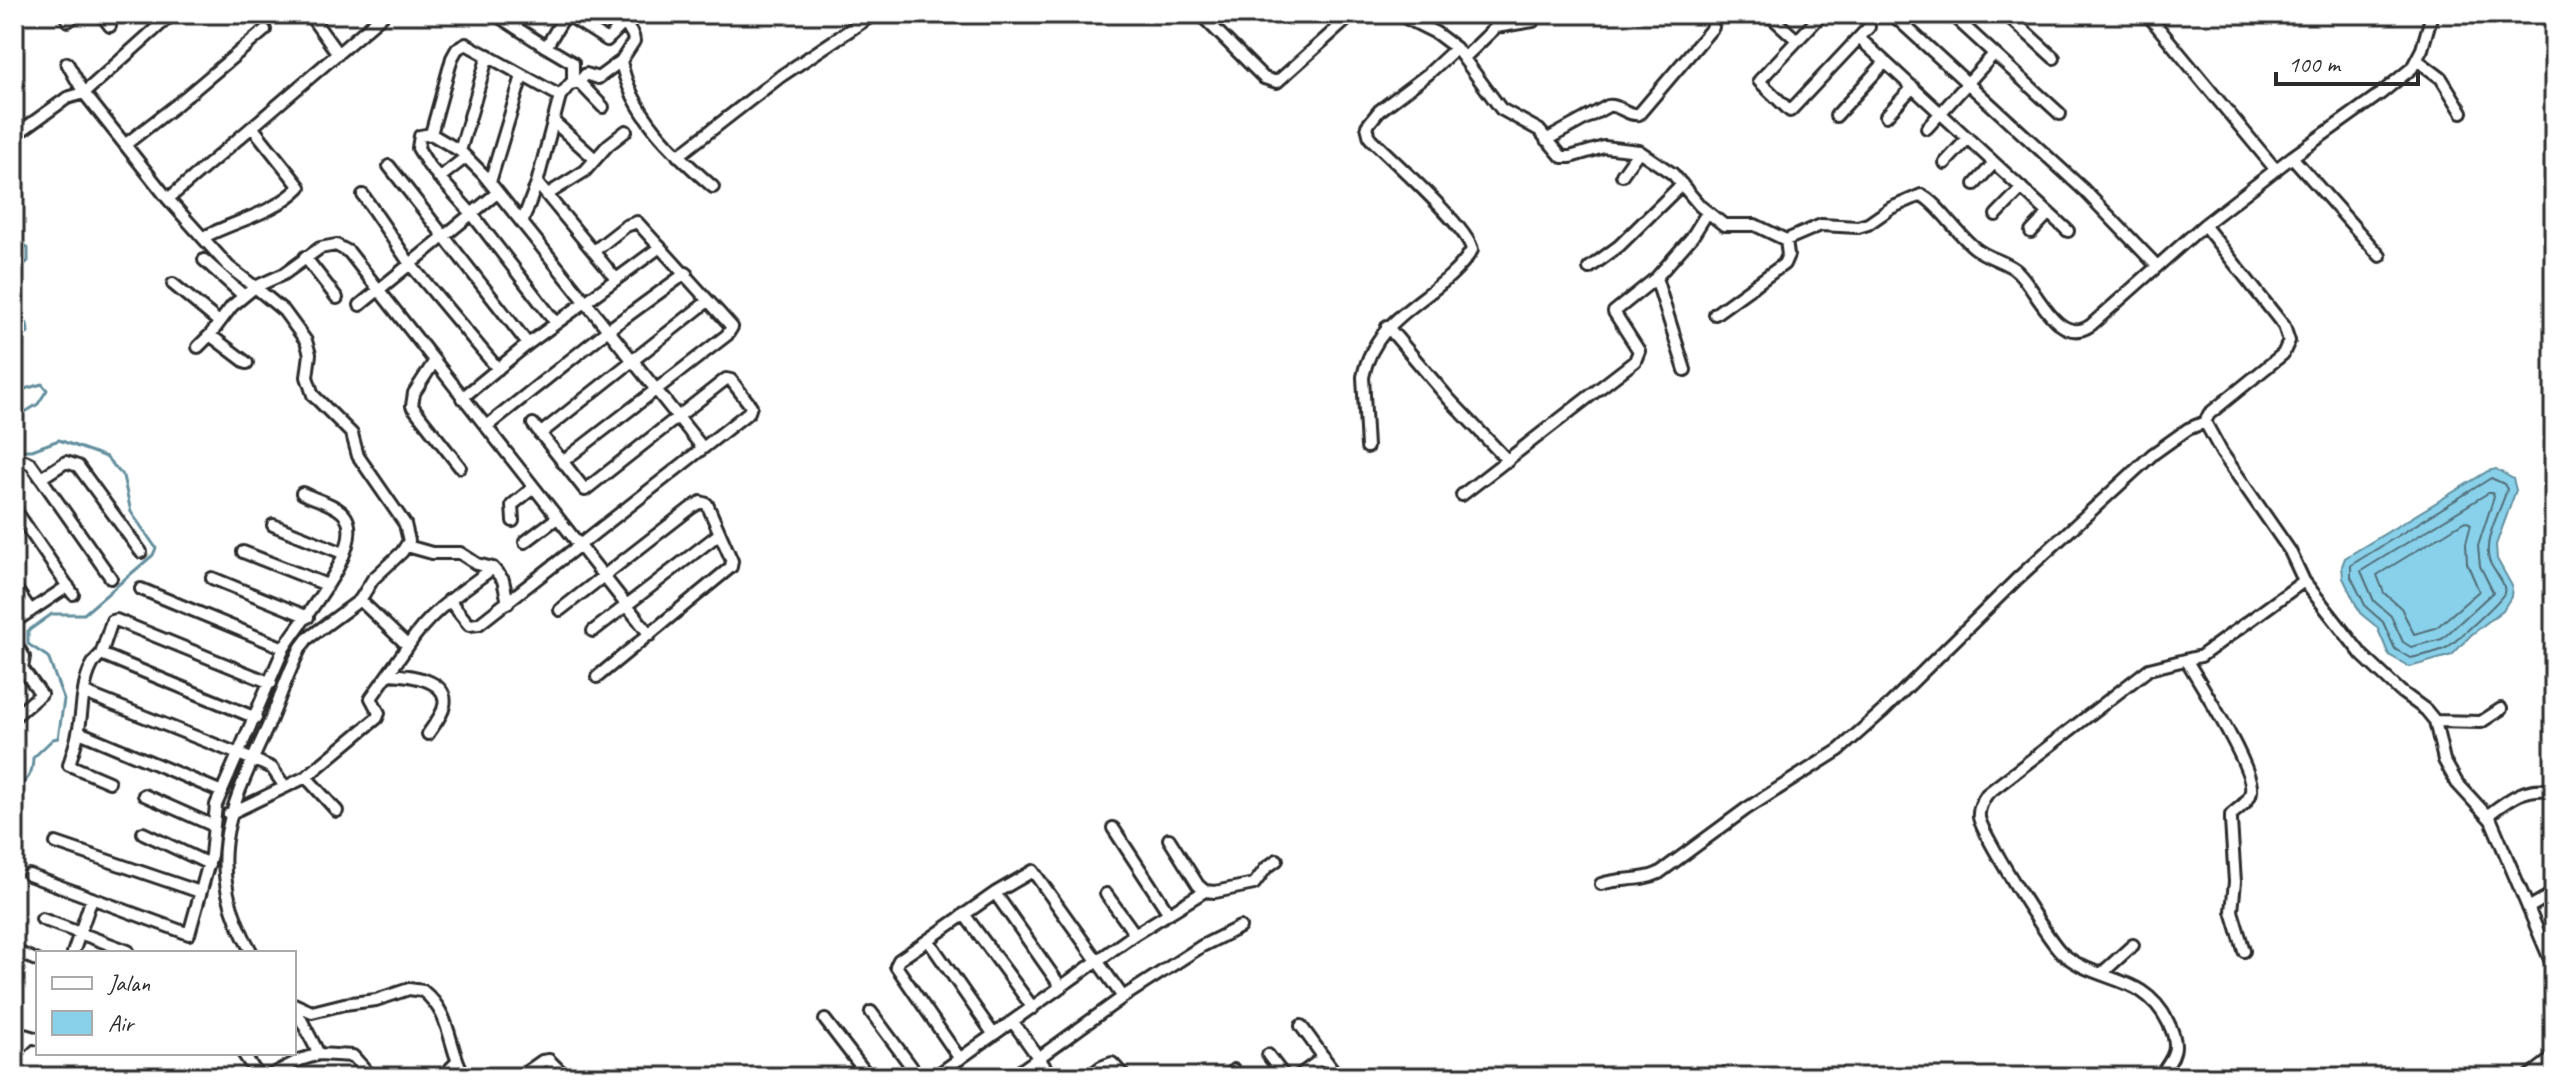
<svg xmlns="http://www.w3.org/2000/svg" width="2568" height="1091" viewBox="0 0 2568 1091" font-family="Caveat,sans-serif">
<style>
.water{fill:#89d1ea;stroke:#638f9e;stroke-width:2}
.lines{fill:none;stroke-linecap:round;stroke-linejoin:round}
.shore{stroke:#516d77;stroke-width:2}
.stream{stroke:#638f9e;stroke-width:3}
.street-casing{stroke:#2b2b2b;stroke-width:16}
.street{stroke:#fff;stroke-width:10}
</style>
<rect width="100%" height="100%" fill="#fff"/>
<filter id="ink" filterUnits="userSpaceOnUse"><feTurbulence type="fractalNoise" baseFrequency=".0125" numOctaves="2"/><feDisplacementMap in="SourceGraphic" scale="16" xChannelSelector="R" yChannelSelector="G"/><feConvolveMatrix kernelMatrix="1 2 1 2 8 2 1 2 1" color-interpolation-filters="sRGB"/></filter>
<g filter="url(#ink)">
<!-- water -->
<path class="water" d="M2496,469L2513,479L2516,490L2496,545L2497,559L2512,586L2511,597L2503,610L2471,635L2452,655L2410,667L2389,655L2377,627L2360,613L2343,578L2342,566L2345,558L2488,471Z"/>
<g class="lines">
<!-- shore -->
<path class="shore" d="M2491,478L2504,484L2507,489C2501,511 2483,537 2489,560C2492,571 2507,582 2504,593C2502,600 2452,645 2446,648C2436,653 2420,656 2410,658L2395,649L2383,622L2366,607L2351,577V565Z
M2488,493H2492L2494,497L2478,546L2480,566L2493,592L2442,639L2411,647L2403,642L2391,616L2374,601L2361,571Z
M2465,521L2471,524L2466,543L2467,563L2479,591L2436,628L2414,634L2401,608L2384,593L2377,575Z"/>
<!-- stream -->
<path class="stream" d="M14,235L28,248V261L14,273
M14,308L27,324L28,332L14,349
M14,392L42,384L47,390L38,404L14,419
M14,450H32L59,440L106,457L123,476L131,512L156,548L153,555L84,614H52L28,631V644L48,657L64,700L58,738L53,739L33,758C33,774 27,782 14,789"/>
<!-- street casing -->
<g class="street-casing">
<path id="street" d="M101,14L110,26
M309,14L338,54
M566,14L607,40L623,24
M607,14C618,21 633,27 634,41L621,61C631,114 674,153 713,187
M1200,14L1264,78L1277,82L1353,14
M1398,14L1436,33L1456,48L1501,109L1539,130L1562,157H1570L1604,147L1639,151L1673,174L1700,206L1724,225H1755L1786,240L1821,225L1858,227L1868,224L1891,208L1921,195C1937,202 1958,235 1975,248C1988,259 2007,261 2018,272C2037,290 2058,348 2091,325L2204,225
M1768,14L1797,40
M1822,14L1759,81L1790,111L1869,27
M1892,14L2084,190L2157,266
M1951,14L2060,114
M2006,14L2054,58
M2147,14L2276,170
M2432,14L2422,49L2412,68L2380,94L2292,157L2204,225L2284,326L2289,341L2283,354L2209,414L2205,422L2222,453L2290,551L2304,581L2362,655L2400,691L2426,710L2435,721L2444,760L2457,783L2491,820L2554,969
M501,18L546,47L566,14
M68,21L77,14
M1496,27L1533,21L1540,14
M1859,38L2068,231
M546,47L573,63V82
M1464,58L1496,27L1500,14
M2417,60L2441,78L2462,112
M67,63L84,93L172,14
M579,82L586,74L598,78L621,61
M1836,116L1885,62
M1886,116L1913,87
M553,121L595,159
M1927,128L1994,54
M431,134L452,58L457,49L466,44L560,96
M14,136L67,98L84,93L168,199L384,14
M1546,140L1608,106C1619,104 1627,116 1639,114L1713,27
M126,144L175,106L265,30
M460,151L488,55
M678,156L781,76L874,14
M2292,157L2380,256
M1945,163L1968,138
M389,166L528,344
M1622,175L1639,151
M439,178L466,157
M490,182L522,76
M537,183L616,279
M1975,184L1994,163
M548,194L585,171L608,145L626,131
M363,195L410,264L498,369
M168,199L229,267L255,287L284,274L320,248L336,245L349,252L650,635
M1996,215L2022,188
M522,223L537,183L560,96L570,84L579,82L603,107
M2031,232L2049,213
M204,237C237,220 273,214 300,187L253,128
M305,257L337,298
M204,260L244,296
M1589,268L1619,246L1682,184
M173,284L219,322
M360,305L497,193
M1715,314L1784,264L1788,255L1786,240
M556,323L472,214L429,166L418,148L420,136L431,134L460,151L483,174L702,447
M1387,326L1449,399L1508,461
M198,347L210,335
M434,362L414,393L412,406L460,467
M247,363L210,335L232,306L255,287L284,311L306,341L310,354L307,377L313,395L352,434L358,456L405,524L409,541L402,552L373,579L360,600L307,639L301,647C288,672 279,701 268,726C229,811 201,863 252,953
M1685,370L1656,278L1692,237L1707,213
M462,398L528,344L660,247
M487,426L608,330L686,273
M540,434L708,301
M1367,447L1363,377C1376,311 1442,299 1472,250C1469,228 1389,157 1370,138L1367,126L1379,111L1428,74L1456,48
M562,462L727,335L732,327L637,222L626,226L594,251
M14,465L25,461L31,464L111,578
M41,478L66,462L78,466L141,552
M1462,495L1635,361L1639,351L1614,312L1656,278
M14,508L73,594
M513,521L512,505L533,488
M273,525L343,553
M525,542L557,518
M407,546L432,553H460L477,564L493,568L503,580L508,603
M243,552L327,585
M212,578L308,617
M14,586L31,611
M141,589L284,648
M360,600L408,646C429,612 461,592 493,568
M449,600L469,625L479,624L749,412L751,406L731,380L726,379L585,490L533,424
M560,610L691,508L701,502L707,504L732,561L731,567L597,677
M14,622L68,586
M593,631L719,534
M14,641L24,657L22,668L41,694L14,717
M101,654C80,672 84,709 78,733C76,744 72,754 69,765L109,782
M2187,661C2200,683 2255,770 2251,791C2250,802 2238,808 2231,815V821L2235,882L2232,911L2244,951
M389,674C407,675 450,679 444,706C442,716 433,726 428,734
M85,693L261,763L272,768L285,787
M256,718L101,654L112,621L116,620L271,683
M2435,721L2481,722L2501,709
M79,732L222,792
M306,777L337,811
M144,795L214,826
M229,814L306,777L377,718L379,713L371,698L408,646
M2488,815C2509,799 2526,785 2554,791
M1113,828L1168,912
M143,833L209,864
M56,843L200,892
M29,875L189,934L211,855L216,805L284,648C300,621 365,549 346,517C339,505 314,499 302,493
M1601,884C1621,877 1640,882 1659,873L1746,809L1839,750L1883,711L2018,578L2153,454L2188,429L2205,422
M1205,891L1215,892L1254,884L1266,868L1277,860
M995,893L1061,987
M1106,894L1135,934
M2528,908L2554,893
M964,914L1033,1008
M42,919L128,951
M928,940L899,960L896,966L960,1059
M20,953L38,961
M73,953L92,898
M2101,974L2133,945
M1123,997L1202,946L1240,927
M294,1004L312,1012L344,1004L376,1000L409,989L423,991C453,1015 447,1047 465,1077
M871,1012L919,1077
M825,1020L869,1077
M1013,1022L1052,1077
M1301,1026L1338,1077
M14,1032L38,1039
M994,1035L928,940L995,893L1033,871L1123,997L1012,1077
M14,1053L31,1037
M243,1053L259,1077
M319,1054L353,1056L372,1077
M1268,1055L1285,1077
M1234,1070L1238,1077
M267,1077L300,1060L319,1054L294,1006
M442,1077L456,1063
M519,1077L542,1061L549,1060L566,1077
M934,1077L1135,934L1205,891L1198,885L1169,839
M1088,1077L1101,1067L1112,1063L1125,1077
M1297,1077L1324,1057
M1418,1077L1424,1074L1428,1077
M2159,1077C2175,1056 2181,1047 2168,1022C2143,972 2099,985 2062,953C2050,943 1980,831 1979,817C1978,808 1982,801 1987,794L2149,669L2201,656L2304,581
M2528,1077L2554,1057"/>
</g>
<!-- street -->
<use href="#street" class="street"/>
</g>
</g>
<!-- margin -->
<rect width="2568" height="1091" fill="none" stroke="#fff" stroke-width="48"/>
<rect x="24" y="24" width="2520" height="1043" fill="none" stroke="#2b2b2b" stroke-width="3" filter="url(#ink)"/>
<!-- legend -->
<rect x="36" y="951" width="260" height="104" fill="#ffffff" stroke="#aaaaaa" stroke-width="2"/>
<rect x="52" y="977" width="40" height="12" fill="#ffffff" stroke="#aaaaaa" stroke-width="2"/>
<text x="108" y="991" font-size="24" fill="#2b2b2b">Jalan</text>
<rect x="52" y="1011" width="40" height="24" fill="#89d1ea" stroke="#aaaaaa" stroke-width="2"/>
<text x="108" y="1031" font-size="24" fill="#2b2b2b">Air</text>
<!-- scale -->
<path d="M2276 72v12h142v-12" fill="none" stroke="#2b2b2b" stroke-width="4"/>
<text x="2288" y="72" font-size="24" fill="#2b2b2b" stroke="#ffffff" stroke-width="6" paint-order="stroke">100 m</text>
</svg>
